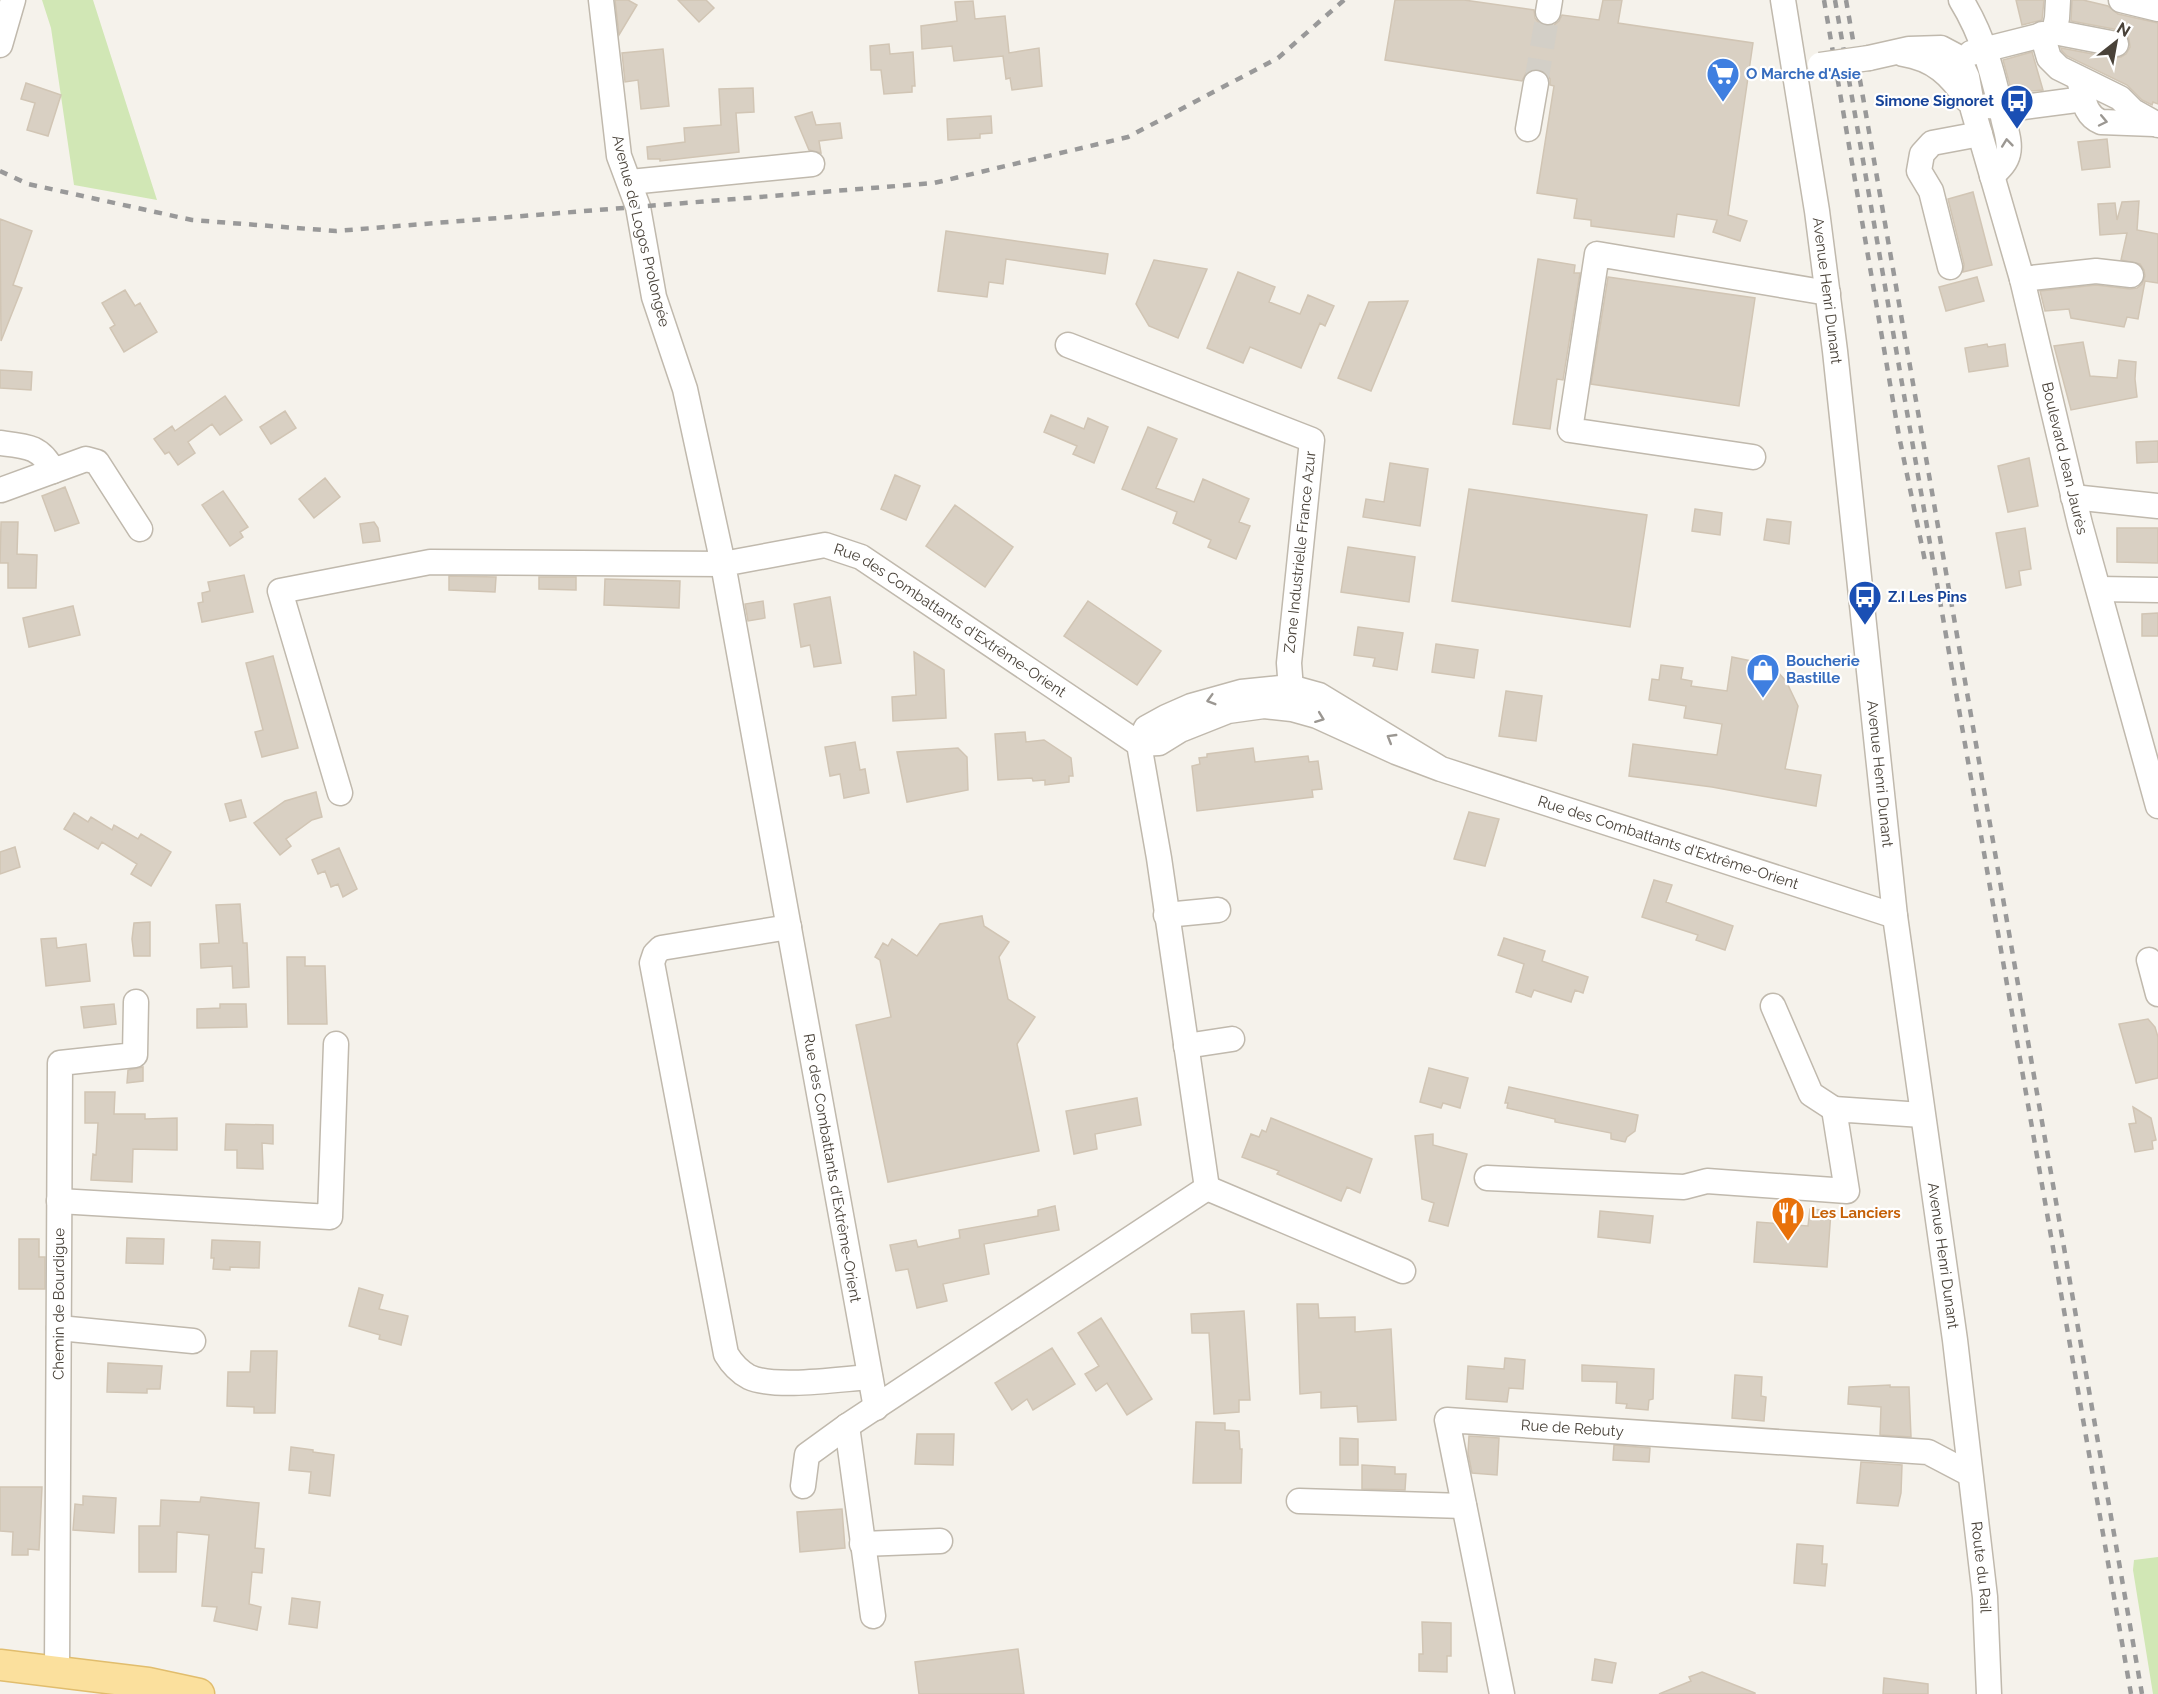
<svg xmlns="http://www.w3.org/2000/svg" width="2158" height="1694" viewBox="0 0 2158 1694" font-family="Raleway,sans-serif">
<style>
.green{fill:#d1e7b5}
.building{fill:#d9d0c3;stroke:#d1c5b4;stroke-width:1.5}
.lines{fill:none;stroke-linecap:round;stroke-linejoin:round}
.minor-tunnel{stroke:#d3cfc7;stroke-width:24;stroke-dasharray:24 12;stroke-linecap:butt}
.minor-casing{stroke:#c0b9ad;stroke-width:27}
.major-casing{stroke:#e1bd6d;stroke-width:33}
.minor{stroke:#fff;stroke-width:24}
.major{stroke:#fbe09d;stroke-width:30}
.rail{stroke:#999;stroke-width:4.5;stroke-dasharray:8 8;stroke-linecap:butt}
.minor-bridge-casing{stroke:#c0b9ad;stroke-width:27;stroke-linecap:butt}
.minor-bridge{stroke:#fff;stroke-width:24}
.oneway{stroke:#9b9792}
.labels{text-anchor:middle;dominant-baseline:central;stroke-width:4.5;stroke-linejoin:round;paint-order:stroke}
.shop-label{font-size:15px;font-weight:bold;fill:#366cbe;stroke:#fff;text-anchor:start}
.transit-label{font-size:15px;font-weight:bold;fill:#164399;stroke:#fff;text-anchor:end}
.street-label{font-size:15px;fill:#494239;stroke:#fff}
.food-label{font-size:15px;font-weight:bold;fill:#c56008;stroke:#fff;text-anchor:start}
</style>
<rect width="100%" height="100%" fill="#f5f2eb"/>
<!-- green -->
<path class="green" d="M42,0H93L157,200L74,185L51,28Z
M2158,1557V1694H2153L2133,1570L2134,1560Z"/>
<!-- building -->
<path class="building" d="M615,0H628L637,5L619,35Z
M678,0H706L714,8L699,22Z
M1395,0H1464L1534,10L1535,18L1539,23L1546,26L1554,25L1559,21L1562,15L1599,20L1603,0H1622L1618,23L1753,43L1728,215L1747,221L1740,241L1713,232L1717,220L1677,214L1674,237L1591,226V220L1574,218L1577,199L1537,193L1554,86L1550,85V79L1546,72L1539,69H1532L1526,73L1522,81L1385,60Z
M2016,0H2044L2042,20L2022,25Z
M2072,0H2083L2108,6L2118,14L2158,23V104L2153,102L2152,105L2142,100L2127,85L2067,56L2062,51L2061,48L2114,58L2121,57L2126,54L2130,47L2129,39L2125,33L2119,30L2071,21Z
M973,1L975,19L1005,16L1009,53L1039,48L1042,86L1012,90L1010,78L1006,79L1003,56L954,61L952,46L922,49L921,26L957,21L955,2Z
M889,44L890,54L913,52L915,86H912V92L884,94L881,70H871L870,46Z
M663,49L669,106L641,109L638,80L625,82L622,53Z
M2032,52L2043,90L2012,93L2003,60Z
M26,83L61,95L48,136L27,130L35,103L21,99Z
M753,88L754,112L736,113L739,152L660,161V159H648L647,147L685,142L684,128L721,125L719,89Z
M812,112L816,125L840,123L842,138L819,141L821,153L809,150L795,117Z
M991,116L992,133L980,134V138L948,140L947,119Z
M2107,139L2110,167L2082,170L2078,142Z
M1973,192L1992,265L1963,272L1964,264L1948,199Z
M2139,201L2137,230L2158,234V283L2145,281L2138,319L2127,317L2124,327L2071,318L2069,309L2045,311L2040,291L2096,285L2130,289L2137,288L2142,284L2145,276L2144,270L2140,264L2121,260L2127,233L2100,235L2098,204L2115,203L2117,220L2122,202Z
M0,219L32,231L13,285L22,288L1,341Z
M946,231L1108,254L1105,274L1006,259L1003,284L989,282L987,297L938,291Z
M1538,259L1575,265L1574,273H1580L1563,380L1557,379L1550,429L1513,424Z
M1154,260L1207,269L1178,338L1149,326L1136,304Z
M1238,272L1275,287L1269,302L1300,314L1308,295L1334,306L1325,326L1320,323L1301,368L1250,347L1243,363L1207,348Z
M1608,277L1755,298L1739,406L1591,384Z
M1977,277L1984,301L1946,311L1939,287Z
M125,290L135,306L140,303L157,332L124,352L110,328L115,325L102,303Z
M1408,301L1371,391L1338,378L1369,302Z
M2083,342L2090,376L2117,378L2119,360L2136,362L2135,379L2137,397L2071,410L2054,346Z
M1987,344L1988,347L2005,344L2008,366L1969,372L1965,348Z
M0,370L32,372L31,390L0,388Z
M225,396L242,420L220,435L212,424L188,442L195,453L178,465L169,452L165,454L154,439L172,426L175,431Z
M285,411L296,428L271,444L260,427Z
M1051,415L1084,429L1088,418L1108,427L1094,463L1073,454L1077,446L1044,432Z
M1148,427L1177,439L1156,488L1194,502L1203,479L1249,499L1239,522L1250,526L1236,559L1208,547L1211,540L1173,523L1177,512L1122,489Z
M2158,441V462L2137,463L2136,442Z
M2029,458L2038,506L2008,512L1998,466Z
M1390,463L1428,469L1420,526L1363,517L1366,499L1384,502Z
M895,475L920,486L906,520L881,509Z
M325,478L340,497L314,518L299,499Z
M65,487L79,523L55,531L42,496Z
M1469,489L1647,515L1630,627L1452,601Z
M223,491L248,527L240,532L243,537L230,546L202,505Z
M955,505L1013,547L985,587L926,546Z
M1695,509L1722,513L1720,535L1692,531Z
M1767,519L1791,522L1789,544L1764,540Z
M1,522H18L17,554L37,555L36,588H8V563H0Z
M374,522L378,528L380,541L363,543L360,524Z
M2025,528L2031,569L2019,571L2021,585L2006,588L1996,533Z
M2117,528H2158V563L2117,562Z
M1348,547L1415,557L1409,602L1341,592Z
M244,575L253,612L202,622L198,603L203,602L202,593L210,591L208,582Z
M449,576L496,577L495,592L449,590Z
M539,577H576V590L539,589Z
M605,579L680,581L679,608L604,605Z
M830,597L841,663L814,667L810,645L801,647L794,604Z
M763,601L765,618L748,621L745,604Z
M1088,601L1161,651L1137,685L1064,636Z
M73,606L80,635L29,647L23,618Z
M2158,613V636H2142V614Z
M1358,627L1403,633L1397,670L1373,666L1375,658L1354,655Z
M1436,644L1478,650L1474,678L1432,672Z
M914,652L944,670L946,718L893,721L892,697L916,695Z
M273,656L298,748L262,757L255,732L263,730L246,663Z
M1732,657L1771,665L1786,681L1798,706L1785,769L1821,775L1816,806L1712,787L1629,776L1633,744L1717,755L1722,724L1684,718L1686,706L1649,700L1652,679L1659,680L1661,665L1683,668L1681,679L1692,681L1691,686L1727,691Z
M1506,691L1542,696L1536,741L1499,736Z
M1025,732L1026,742L1044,740L1071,758L1073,776H1069V782L1045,785V780L1033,781L1032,778L998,780L995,734Z
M855,742L860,770L865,769L869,793L844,798L840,774L830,776L825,747Z
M958,748L967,757L968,790L907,802L897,752Z
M1253,748L1255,762L1308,756L1309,762L1318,761L1322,789L1312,790L1313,797L1197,811L1192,766L1200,764L1199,758L1207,757V754Z
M316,792L322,817L312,820L286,839L291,846L280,855L254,823L285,801Z
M241,800L246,817L230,821L225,804Z
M1469,812L1499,819L1485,866L1454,859Z
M74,813L88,822L91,817L112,830L114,825L138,839L141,834L171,852L151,886L131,874L137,864L102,842L98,849L64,829Z
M15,847L20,867L0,874V852Z
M339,848L357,889L343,897L338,884L331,887L325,871L318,874L312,860Z
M1654,880L1672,885L1666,902L1733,926L1725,950L1696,940L1698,935L1642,917Z
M240,904L243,943H247L249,987L233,988L232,966L201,968L200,944L219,943L216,905Z
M982,916L984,926L1009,942L999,957L1008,999L1035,1017L1017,1044L1039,1151L888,1182L856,1025L891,1017L880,960L875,957L883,943L888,946L892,939L917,956L940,924Z
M150,922V956H134L132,939L134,923Z
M56,938L57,948L86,944L90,981L46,986L41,939Z
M1504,938L1545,951L1542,961L1588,977L1583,993L1575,990L1571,1002L1534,990L1531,997L1516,992L1524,964L1498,955Z
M287,957H305V966H325L327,1024H288Z
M114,1004L116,1024L84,1028L81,1007Z
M220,1004H246L247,1027L197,1028V1009L220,1008Z
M2148,1019L2155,1027L2158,1037V1078L2136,1083L2119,1024Z
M143,1067V1081L127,1083L128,1070Z
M1429,1068L1468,1078L1460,1108L1443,1103L1441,1108L1420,1102Z
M1509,1087L1638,1115L1635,1131L1627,1137L1625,1142L1611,1139V1133L1555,1122V1119L1507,1108L1508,1103H1505Z
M85,1092H115L114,1114H145V1119L177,1118V1150L133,1149L132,1182L91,1180L93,1154L96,1155L98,1123H85Z
M1137,1098L1141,1125L1095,1134L1097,1149L1074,1154L1066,1111Z
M2133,1107L2151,1118L2156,1140L2152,1141L2153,1149L2135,1152L2129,1124L2136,1123Z
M1271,1118L1372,1159L1360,1193L1347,1187L1341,1201L1277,1174L1279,1171L1242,1157L1251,1134L1259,1137L1262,1130L1266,1132Z
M226,1124L273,1125V1144L262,1143L263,1169L237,1168V1150H225Z
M1433,1134V1145L1467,1154L1448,1226L1429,1221L1434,1203L1422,1199L1415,1136Z
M1055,1206L1059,1230L984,1244L989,1274L943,1284L947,1301L917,1308L908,1269L896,1271L890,1245L916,1240L918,1247L960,1238L959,1230L1038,1216V1210Z
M1810,1209L1831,1211L1827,1267L1754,1262L1757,1222L1808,1226Z
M1600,1211L1653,1216L1650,1243L1598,1237Z
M127,1238L164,1239L163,1264L126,1263Z
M19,1239H39V1257H45V1289H19Z
M212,1240L260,1242L259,1268L230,1267V1270L213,1269L214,1258H211Z
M359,1288L383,1295L379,1309L408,1316L401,1345L379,1339L380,1335L349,1326Z
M1297,1304H1318L1319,1318L1355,1317V1332L1391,1329L1396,1420L1358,1422L1357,1406L1321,1408V1392L1300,1394Z
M1244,1311L1250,1400H1239V1412L1214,1414L1209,1333H1192L1191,1314Z
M1101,1318L1152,1399L1127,1415L1107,1383L1096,1391L1085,1374L1099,1366L1078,1333Z
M1052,1348L1075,1384L1033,1410L1027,1399L1012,1410L995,1383Z
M251,1351H277L275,1413H254V1407L227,1406L228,1372H250Z
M1505,1358L1525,1360L1523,1389L1509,1388L1507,1402L1466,1399L1468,1366L1504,1369Z
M108,1363L162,1366L160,1389H147V1393L107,1392Z
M1582,1365L1654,1369L1653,1399L1649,1400L1648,1410L1626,1408L1627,1404L1616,1403L1617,1382L1582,1381Z
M1735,1375L1762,1377L1761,1396L1766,1397L1764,1421L1732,1418Z
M1890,1385V1387H1909L1911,1437L1880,1435L1881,1407L1848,1404L1849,1387Z
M1196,1422L1225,1423V1430L1239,1431L1240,1449H1242L1241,1483H1193Z
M917,1434H954L953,1465L915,1464Z
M1469,1436L1499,1438L1497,1475L1472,1473L1468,1453Z
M1340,1438L1358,1439V1465H1340Z
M1614,1445L1650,1448L1649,1462L1613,1460Z
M291,1447L313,1450V1452L334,1455L330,1496L309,1493L311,1472L289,1470Z
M1861,1462L1902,1465L1901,1493L1898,1506L1857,1503Z
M1362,1465L1395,1467V1474H1406L1405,1490L1362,1489Z
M0,1487H42L39,1550L28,1549V1555H12L13,1532L0,1531Z
M83,1496L116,1498L114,1533L73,1530L75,1504L83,1505Z
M201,1497L259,1503L255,1548L264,1549L262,1573L252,1572L249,1604L261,1607L257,1630L214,1621L217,1607L202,1606L209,1535L177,1532L176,1572H139V1526H160L161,1500L200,1502Z
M842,1509L845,1548L800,1552L797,1512Z
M1797,1544L1823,1546L1822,1564H1827L1825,1586L1794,1583Z
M292,1598L320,1602L317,1628L289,1624Z
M1422,1622L1451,1623V1656H1447V1672L1419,1671V1654H1423Z
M1018,1649L1024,1694H919L915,1662Z
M1595,1659L1616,1663L1612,1683L1592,1680Z
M1702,1672L1755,1693V1694H1659L1691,1681L1689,1677Z
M1884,1678L1928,1684V1694H1883Z"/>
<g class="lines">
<!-- minor-tunnel -->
<path class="minor-tunnel" d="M1536,83L1548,12"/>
<!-- minor casing -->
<g class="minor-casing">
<g id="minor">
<path id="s1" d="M1783,0L1817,211L1835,351L1895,916L1955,1340L1985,1597L1989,1694"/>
<path d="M1961,0C1984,37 1993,75 2003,117C2005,128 2011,142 2008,154C2006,163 1999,169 1992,176"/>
<path d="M2121,0L2158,9"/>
<path d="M1548,12L1550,0"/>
<path d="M2054,32L2057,18L2058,0"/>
<path d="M2042,34L2049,58L2059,68L2120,98L2133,111L2158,125"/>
<path d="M0,45L13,0"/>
<path d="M1971,53L2054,32L2116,44"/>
<path d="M1903,54C1934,59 1951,75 1967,100"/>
<path id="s2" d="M1869,58L1909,49L1941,48L1958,57L1967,77L1973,110L2022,279L2080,524L2158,806"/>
<path d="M2080,83C2084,99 2084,115 2101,122L2154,124"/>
<path d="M1987,106L2016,108L2084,99"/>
<path d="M1528,129L1536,83"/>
<path d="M630,182L812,164"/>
<path d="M1950,267L1931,191L1919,171L1922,154L1932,143L1980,134"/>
<path d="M2022,279L2096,271L2131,275"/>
<path d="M1068,345L1312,440L1289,663L1292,703"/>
<path d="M0,443C26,446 41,446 53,471L86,459L97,462L140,529"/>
<path d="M1753,457L1570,430L1597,254L1828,293"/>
<path d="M1,490L53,471"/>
<path d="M2073,497L2158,506"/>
<path d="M2099,589L2158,590"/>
<path id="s3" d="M1441,769L1319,695L1290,687L1241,692L1191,706L1166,717L1146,728L1139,744L1159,743L1180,730L1228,711L1264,706L1292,709L1317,716L1396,752L1441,769L1895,916"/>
<path d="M340,793L280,591L430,562L723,564L685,389L654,297L638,207L619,156L601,0"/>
<path d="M1166,915L1218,910"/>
<path d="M789,927L661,948L655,954L652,963L726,1354C732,1364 738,1371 749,1377C775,1389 840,1379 870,1377"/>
<path d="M2149,960L2158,994"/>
<path d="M1773,1006L1811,1094L1834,1109"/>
<path d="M1186,1046L1232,1039"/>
<path d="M1487,1178L1684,1187L1707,1181L1847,1191L1834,1109L1922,1115"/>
<path d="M1207,1188L1403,1271"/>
<path d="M59,1201L330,1217L336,1044"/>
<path d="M59,1328L193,1341"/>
<path id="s4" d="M876,1408L723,564L825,545L861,557L1139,744L1159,858L1207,1188"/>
<path d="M847,1426L873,1616"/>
<path d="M803,1486L807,1455L847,1426L1207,1188"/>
<path d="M1299,1501L1464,1506"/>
<path d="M862,1544L940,1541"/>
<path id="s5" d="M57,1672L60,1063L135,1055L136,1002"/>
<path id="s6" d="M1502,1694L1447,1420L1928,1452L1970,1474"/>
</g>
</g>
<!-- major casing -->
<g class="major-casing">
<path id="major" d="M0,1665L148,1683L199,1694"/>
</g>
<!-- minor -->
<use href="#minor" class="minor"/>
<!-- major -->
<use href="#major" class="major"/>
<!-- rail -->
<path class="rail" d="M1824,0L1899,436L1925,561
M1835,0L2131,1694
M1846,0L2142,1694
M0,171L28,184L192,220L336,231L934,183L1128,137L1278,58L1344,0"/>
<!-- minor-bridge casing -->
<g class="minor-bridge-casing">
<path id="minor-bridge" d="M1820,65L1869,58"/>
</g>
<!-- minor-bridge -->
<use href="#minor-bridge" class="minor-bridge"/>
</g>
<!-- one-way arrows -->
<defs><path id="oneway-chevron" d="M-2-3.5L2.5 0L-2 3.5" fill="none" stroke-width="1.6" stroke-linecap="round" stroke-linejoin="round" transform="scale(1.5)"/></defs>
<g class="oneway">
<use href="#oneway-chevron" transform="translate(2103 121) rotate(12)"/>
<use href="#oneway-chevron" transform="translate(2007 143) rotate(-96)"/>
<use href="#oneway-chevron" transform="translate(1211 700) rotate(164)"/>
<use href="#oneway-chevron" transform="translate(1320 718) rotate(21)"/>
<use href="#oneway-chevron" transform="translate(1391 738) rotate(-149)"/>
</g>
<!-- icons -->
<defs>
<g id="supermarket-pin" transform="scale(1.725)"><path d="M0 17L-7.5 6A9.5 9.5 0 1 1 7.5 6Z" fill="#3f7fe0" stroke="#fff"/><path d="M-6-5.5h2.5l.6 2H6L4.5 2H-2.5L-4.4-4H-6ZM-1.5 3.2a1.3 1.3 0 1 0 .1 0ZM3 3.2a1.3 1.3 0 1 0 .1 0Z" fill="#fff"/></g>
<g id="bus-pin" transform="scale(1.725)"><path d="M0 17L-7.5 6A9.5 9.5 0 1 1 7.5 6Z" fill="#1a4fb4" stroke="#fff"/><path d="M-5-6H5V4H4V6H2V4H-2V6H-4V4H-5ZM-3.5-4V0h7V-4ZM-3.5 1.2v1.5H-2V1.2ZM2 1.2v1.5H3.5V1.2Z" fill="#fff"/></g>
<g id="shop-pin" transform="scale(1.725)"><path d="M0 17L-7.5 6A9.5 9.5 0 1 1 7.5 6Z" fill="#3f7fe0" stroke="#fff"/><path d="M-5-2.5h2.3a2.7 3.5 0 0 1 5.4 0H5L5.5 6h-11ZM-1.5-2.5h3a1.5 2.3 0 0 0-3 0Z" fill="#fff"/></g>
<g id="restaurant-pin" transform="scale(1.725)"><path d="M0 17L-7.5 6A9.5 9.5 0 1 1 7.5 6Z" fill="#e8710a" stroke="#fff"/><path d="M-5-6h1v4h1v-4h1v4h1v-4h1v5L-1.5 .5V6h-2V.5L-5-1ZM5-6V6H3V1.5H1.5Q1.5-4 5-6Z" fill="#fff"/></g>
</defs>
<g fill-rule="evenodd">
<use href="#supermarket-pin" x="1723" y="74"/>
<use href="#bus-pin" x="2017" y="101"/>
<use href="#bus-pin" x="1865" y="597"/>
<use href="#shop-pin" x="1763" y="670"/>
<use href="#restaurant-pin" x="1788" y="1213"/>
</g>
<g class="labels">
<!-- shop labels -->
<g class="shop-label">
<text x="1746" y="74">O Marche d'Asie</text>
<text x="1786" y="661">Boucherie<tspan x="1786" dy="17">Bastille</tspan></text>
</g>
<!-- transit labels -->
<g class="transit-label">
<text x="1994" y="101">Simone Signoret</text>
<text x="1888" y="597" text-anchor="start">Z.I Les Pins</text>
</g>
<!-- street labels -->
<g class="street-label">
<text transform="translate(641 231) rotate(76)">Avenue de Logos Prolongée</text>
<text stroke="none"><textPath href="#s1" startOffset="294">Avenue Henri Dunant</textPath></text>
<text stroke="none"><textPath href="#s2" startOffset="508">Boulevard Jean Jaurès</textPath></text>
<text transform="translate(1300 552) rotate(-84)">Zone Industrielle France Azur</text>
<text stroke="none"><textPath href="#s4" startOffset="1108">Rue des Combattants d'Extrême-Orient</textPath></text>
<text stroke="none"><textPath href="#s1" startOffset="780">Avenue Henri Dunant</textPath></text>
<text stroke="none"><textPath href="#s3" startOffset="902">Rue des Combattants d'Extrême-Orient</textPath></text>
<text transform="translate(832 1168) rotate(80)">Rue des Combattants d'Extrême-Orient</text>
<text stroke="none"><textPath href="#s1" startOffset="1266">Avenue Henri Dunant</textPath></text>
<text stroke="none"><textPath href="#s5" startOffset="368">Chemin de Bourdigue</textPath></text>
<text stroke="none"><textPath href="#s6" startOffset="405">Rue de Rebuty</textPath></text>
<text stroke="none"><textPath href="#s1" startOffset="1580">Route du Rail</textPath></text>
</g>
<!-- food labels -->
<g class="food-label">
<text x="1811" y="1213">Les Lanciers</text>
</g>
</g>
<!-- north arrow -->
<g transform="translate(2116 42) rotate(31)" stroke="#ffffff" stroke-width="4.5" paint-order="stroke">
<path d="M0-4.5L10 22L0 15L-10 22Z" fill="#494239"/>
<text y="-9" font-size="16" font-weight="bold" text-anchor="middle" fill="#494239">N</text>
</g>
</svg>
